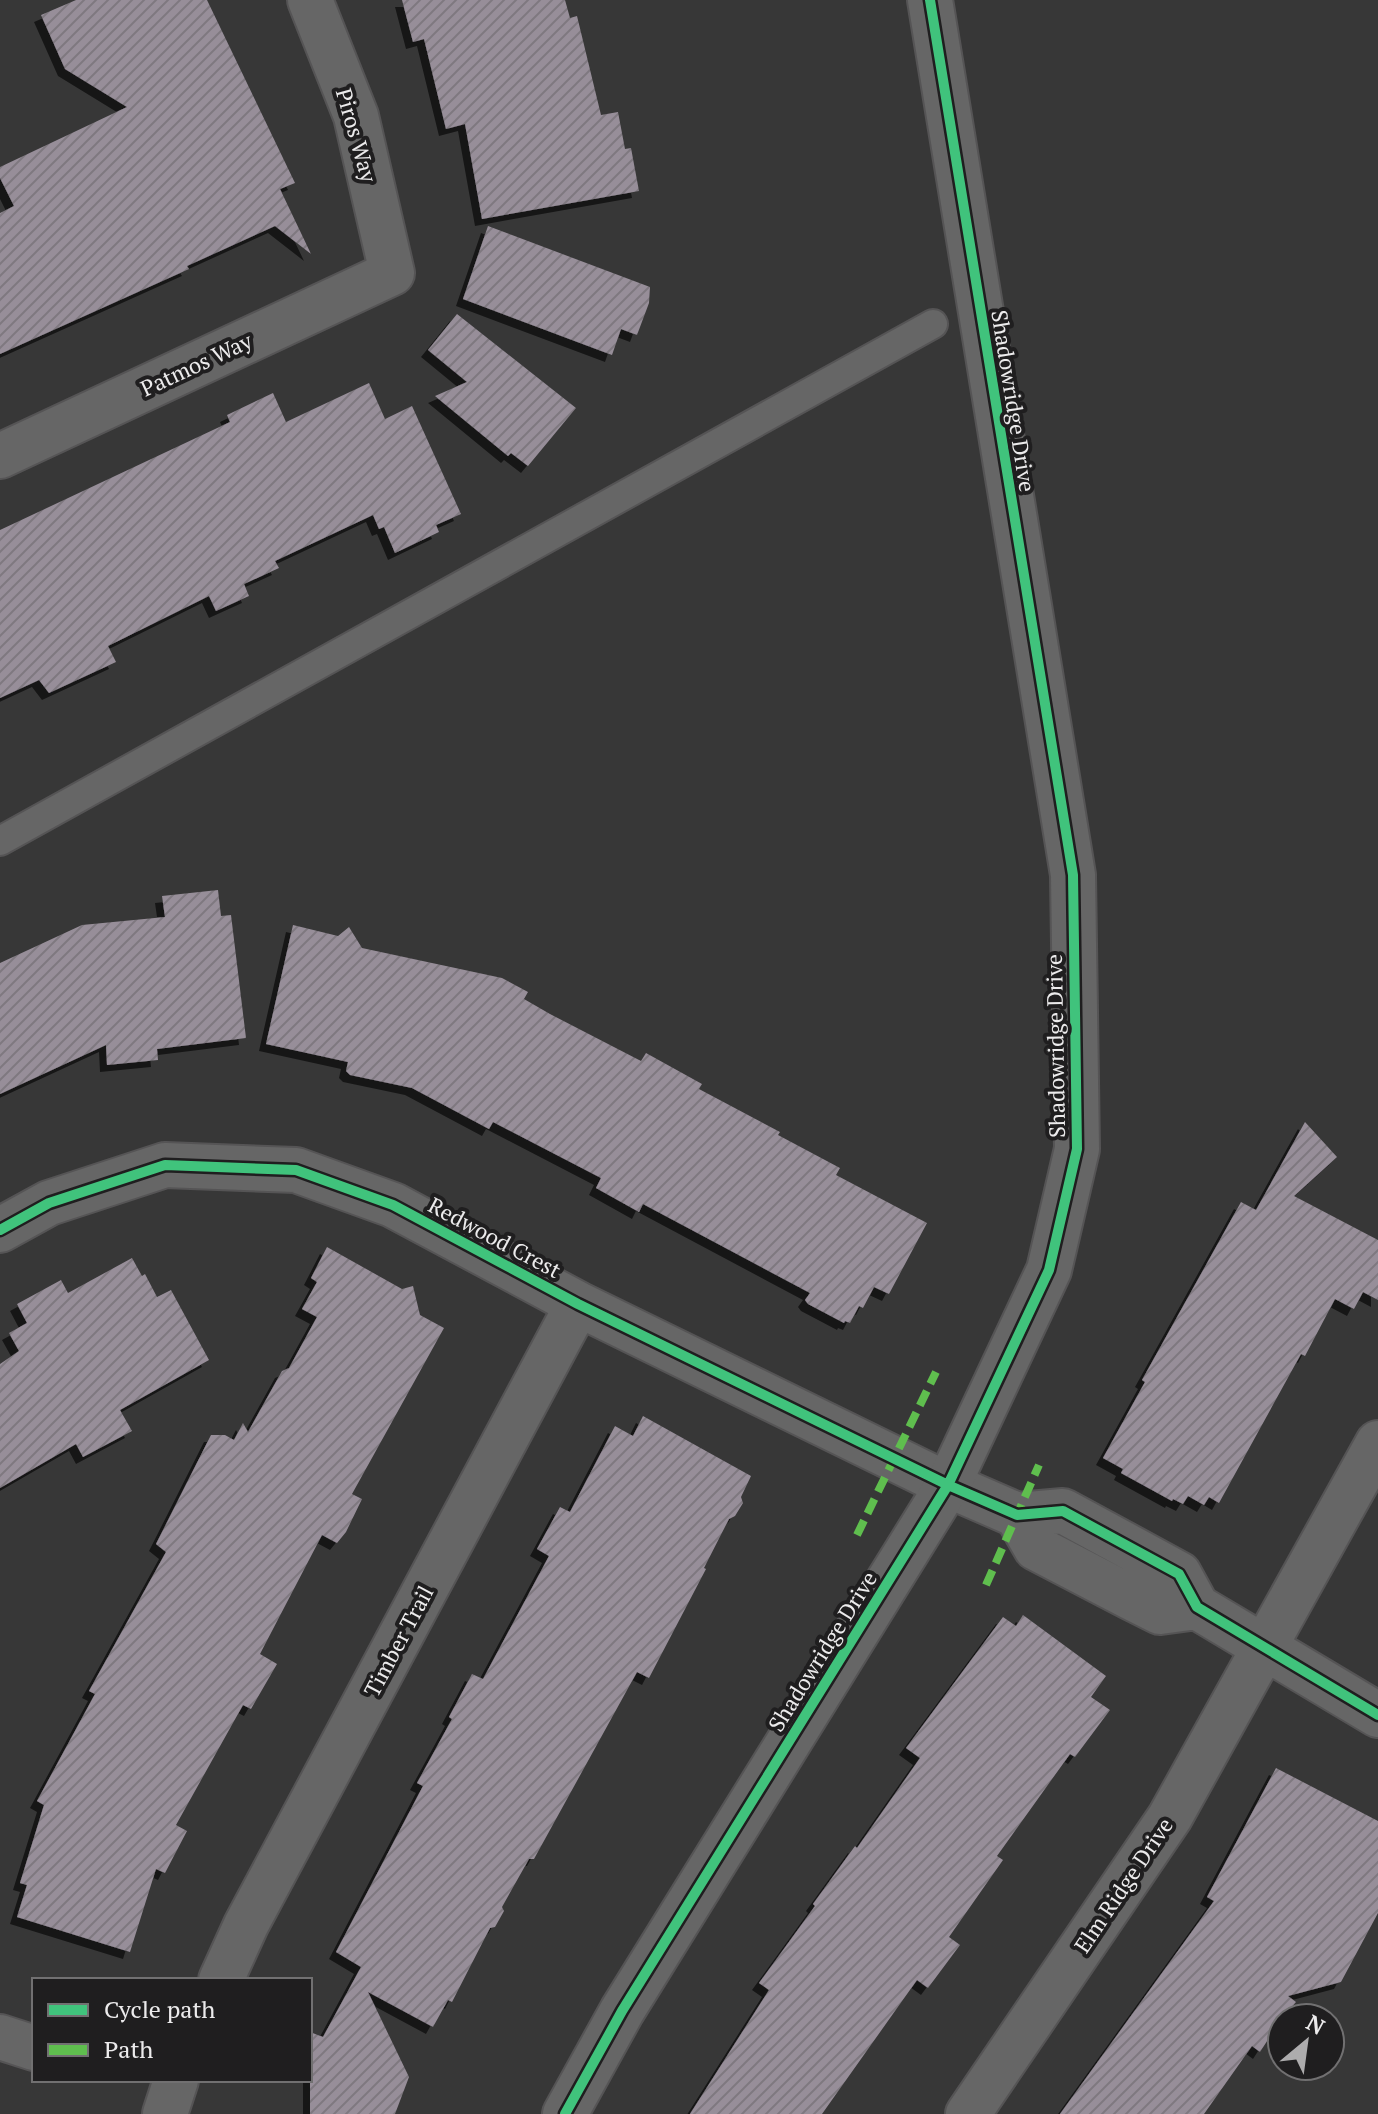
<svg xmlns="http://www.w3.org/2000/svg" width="1378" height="2114" viewBox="0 0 1378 2114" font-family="'PT Serif',serif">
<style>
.building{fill:url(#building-hatch);filter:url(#shadow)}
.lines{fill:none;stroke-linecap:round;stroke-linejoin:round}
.service-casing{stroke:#555455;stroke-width:32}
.minor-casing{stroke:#555455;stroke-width:48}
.tertiary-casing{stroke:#555455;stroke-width:48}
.service{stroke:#666;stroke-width:28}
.minor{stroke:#666;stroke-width:44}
.tertiary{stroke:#666;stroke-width:44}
.quiet{stroke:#5fbe4e;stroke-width:8;stroke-dasharray:16 8;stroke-linecap:butt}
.cycleway-casing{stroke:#1f1e1f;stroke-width:15}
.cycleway{stroke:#40c37c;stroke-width:10}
.labels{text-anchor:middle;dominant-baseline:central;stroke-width:8;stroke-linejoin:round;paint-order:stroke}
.street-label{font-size:22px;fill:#ecebec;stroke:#1f1e1f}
</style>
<defs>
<pattern id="building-hatch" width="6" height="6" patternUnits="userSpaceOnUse" patternTransform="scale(2)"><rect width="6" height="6" fill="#978e99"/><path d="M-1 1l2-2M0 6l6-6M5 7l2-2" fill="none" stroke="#7f7880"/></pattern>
<filter id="shadow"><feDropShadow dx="-7" dy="7" stdDeviation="0" flood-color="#0009"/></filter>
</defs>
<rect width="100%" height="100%" fill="#373737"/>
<!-- building -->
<path class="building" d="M76,0H207L295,183L280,189L311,254L275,226L187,266L189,269L0,354V213L14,206L0,178V167L127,107L65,69L41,15Z
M402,0H565L570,18L577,16L601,115L618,112L625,149L631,148L639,191L482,219L465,124L446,129L424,39L413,42Z
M488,226L650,287L649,303L637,335L621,329L612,355L463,299Z
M457,314L576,408L528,466L511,453L508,456L435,396L467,382L428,350Z
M369,383L385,419L412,406L461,514L436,525L439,532L395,553L384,527L379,529L373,515L275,561L279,568L244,584L249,596L216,611L209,596L108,646L116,662L49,693L39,680L0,698V530L230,422L227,415L273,393L286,422Z
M218,890L221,916L231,915L246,1038L157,1049L158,1060L107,1065L106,1045L0,1094V963L82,925L165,917L162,896Z
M293,925L338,936L349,927L362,948L502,978L528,992L524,999L550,1014L641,1061L646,1053L702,1084L699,1089L780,1132L778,1135L840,1168L836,1175L927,1223L889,1294L874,1287L863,1308L859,1306L850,1323L845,1321L844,1323L808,1304L805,1300L810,1293L643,1204L639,1212L596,1188L601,1178L493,1122L489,1129L412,1088L350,1075L346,1071L348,1062L266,1044Z
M1305,1122L1337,1157L1294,1196L1378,1240V1300L1363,1292L1354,1309L1335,1299L1305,1356L1301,1354L1219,1503L1209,1497L1204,1505L1188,1496L1183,1504L1173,1499L1172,1501L1121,1473L1123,1469L1103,1458L1145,1382L1142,1380L1241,1202L1256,1210Z
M327,1247L402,1289L413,1286L420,1315L444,1328L352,1494L362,1499L346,1532L337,1543L322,1535L260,1654L277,1664L251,1709L243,1705L176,1825L187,1831L165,1873L156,1869L130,1952L17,1917L27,1885L20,1883L44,1805L37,1801L95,1694L89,1691L166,1552L156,1544L211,1435H225L234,1440L243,1423L248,1432L282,1371L289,1368L317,1317L302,1309L317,1282L311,1278Z
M132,1258L142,1276L145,1274L157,1297L171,1290L209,1360L120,1410L132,1431L83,1457L76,1444L0,1488V1364L19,1351L9,1333L27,1323L17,1304L61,1280L68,1293Z
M643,1416L751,1476L741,1497L743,1503L735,1516L729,1519L704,1568L706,1569L649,1678L637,1672L534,1859H529L502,1907L504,1911L495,1927L490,1928L452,2002L448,2000L433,2027L368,1992L409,2077L395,2114H310V2032L323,2037L361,1967L336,1952L423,1786L417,1783L452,1719L449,1717L472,1674L483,1679L549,1556L537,1549L560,1507L570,1512L615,1426L633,1436Z
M1023,1615L1106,1676L1091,1697L1110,1710L1075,1757L1070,1754L997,1856L1003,1860L949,1937L960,1945L928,1988L917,1980L822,2114H690L769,1990L759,1983L815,1906L813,1904L855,1846L857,1848L920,1758L906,1748L1003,1617L1016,1626Z
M1276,1768L1378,1821V1913L1341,1982L1288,1996L1296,2002L1282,2018L1260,2052L1252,2046L1204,2114H1060L1214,1901L1207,1897Z"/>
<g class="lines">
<!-- service casing -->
<g class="service-casing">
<path id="service" d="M0,841L933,324"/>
</g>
<!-- minor casing -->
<g class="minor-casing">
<path id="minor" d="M0,456L392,273L356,116L310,0
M0,1230L49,1203L165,1165L296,1170L393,1205L578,1304L948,1485L1017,1515L1063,1511L1179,1574L1197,1607L1378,1715
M1017,1515L1036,1548L1130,1597L1160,1612L1197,1607
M221,1980L246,1925L578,1304
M0,2037L34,2048
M165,2114L176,2080
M968,2114L1170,1817L1378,1443"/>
</g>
<!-- tertiary casing -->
<g class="tertiary-casing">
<path id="tertiary" d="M565,2114L622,2011L948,1485L1049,1270L1077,1149L1073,875L930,0"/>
</g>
<!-- service -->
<use href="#service" class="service"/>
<!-- minor -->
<use href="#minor" class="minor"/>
<!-- tertiary -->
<use href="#tertiary" class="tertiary"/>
<!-- quiet -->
<path class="quiet" d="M857,1535L936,1372
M986,1585L1039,1465"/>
<!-- cycleway casing -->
<g class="cycleway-casing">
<path id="cycleway" d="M0,1230L49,1203L165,1165L296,1170L393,1205L578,1304L948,1485L1017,1515L1063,1511L1179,1574L1197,1607L1378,1715
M565,2114L622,2011L948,1485L1049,1270L1077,1149L1073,875L930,0"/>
</g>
<!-- cycleway -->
<use href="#cycleway" class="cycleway"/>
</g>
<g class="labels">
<!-- street labels -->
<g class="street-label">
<text transform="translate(357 135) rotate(74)">Piros Way</text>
<text transform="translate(196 364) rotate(-25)">Patmos Way</text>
<text transform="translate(1014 401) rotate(81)">Shadowridge Drive</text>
<text transform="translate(1055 1046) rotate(-91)">Shadowridge Drive</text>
<text transform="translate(495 1237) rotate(28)">Redwood Crest</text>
<text transform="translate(398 1641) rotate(-62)">Timber Trail</text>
<text transform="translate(822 1651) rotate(-58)">Shadowridge Drive</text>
<text transform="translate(1123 1885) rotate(-56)">Elm Ridge Drive</text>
</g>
</g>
<!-- legend -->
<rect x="32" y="1978" width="280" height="104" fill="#1f1e1f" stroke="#717071" stroke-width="2"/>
<rect x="48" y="2004" width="40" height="12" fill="#40c37c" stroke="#717071" stroke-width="2"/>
<text x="104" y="2018" font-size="24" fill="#ecebec">Cycle path</text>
<rect x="48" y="2044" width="40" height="12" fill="#5fbe4e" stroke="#717071" stroke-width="2"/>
<text x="104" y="2058" font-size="24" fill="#ecebec">Path</text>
<!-- north arrow -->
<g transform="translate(1306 2042) rotate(29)"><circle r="38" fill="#1f1e1f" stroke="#717071" stroke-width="2"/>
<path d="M0-6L14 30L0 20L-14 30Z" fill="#adacad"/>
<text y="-12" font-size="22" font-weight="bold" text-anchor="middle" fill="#ecebec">N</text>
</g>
</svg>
